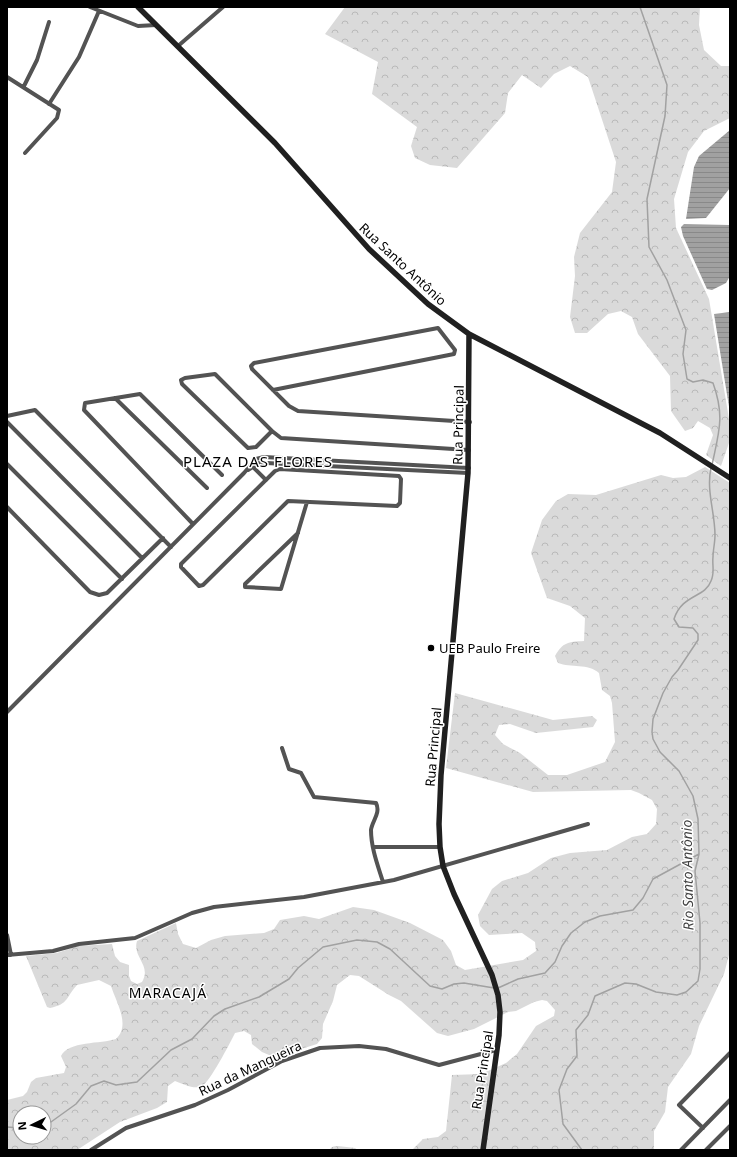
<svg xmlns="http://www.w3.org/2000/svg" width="737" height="1157" viewBox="0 0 737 1157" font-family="'Noto Sans',sans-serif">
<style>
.forest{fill:url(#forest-crowns);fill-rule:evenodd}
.water{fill:url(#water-rules)}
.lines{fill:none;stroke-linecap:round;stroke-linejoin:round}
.stream{stroke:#a1a1a1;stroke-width:1.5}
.street{stroke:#535353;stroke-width:4}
.secondary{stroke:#202020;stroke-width:5.5}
.poi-dot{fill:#000;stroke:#fff;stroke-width:1.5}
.labels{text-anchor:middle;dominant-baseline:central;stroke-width:3;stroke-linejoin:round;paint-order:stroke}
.street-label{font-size:13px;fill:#000;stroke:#fff}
.poi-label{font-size:13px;fill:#000;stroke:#fff;text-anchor:start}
.water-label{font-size:14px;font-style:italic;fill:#424242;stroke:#fff}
.neighbourhood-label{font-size:14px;letter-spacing:1px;fill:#000;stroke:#fff}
.quarter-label{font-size:15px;letter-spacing:1px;fill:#000;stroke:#fff}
</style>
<defs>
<pattern id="forest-crowns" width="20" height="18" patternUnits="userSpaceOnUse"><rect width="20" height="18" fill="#dadada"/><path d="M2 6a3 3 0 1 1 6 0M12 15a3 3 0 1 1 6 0" fill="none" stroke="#b9b9b9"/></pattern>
<pattern id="water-rules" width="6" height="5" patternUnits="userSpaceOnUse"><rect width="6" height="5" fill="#a1a1a1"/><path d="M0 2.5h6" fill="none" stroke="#898989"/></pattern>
</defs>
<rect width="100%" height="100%" fill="#fff"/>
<!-- forest -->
<path class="forest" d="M345,7H700L699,25L704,50L721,66H730V118L704,131L688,152L674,199L676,228L709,299L730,425V440L721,466L706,455L713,435L710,428L698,421L693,428L685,431L671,411L670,376L638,334L632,317L621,311L608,314L587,333H575L570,317L575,276L574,257L580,233L612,192L616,162L588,77L570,66L554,74L541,88L522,75L508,93L505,113L457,168L430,165L415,158L411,146L417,127L372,94L378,62L325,34Z
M705,467L730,483V951L724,974L699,1026L691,1054L668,1087L665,1112L654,1131V1150H412L423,1139L438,1137L446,1131L452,1075L481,1074L506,1063L517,1054L536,1026L554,1016L555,1010L547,1001L542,1000L534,1002L516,1011L508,1012L474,1029L448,1036L437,1033L401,1001L389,995L359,976L350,975L337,985L333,1001L323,1024L322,1038L317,1044L282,1055H269L262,1052L252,1044L251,1035L244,1031L235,1033C230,1043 210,1082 202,1086C195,1090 183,1084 175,1081L168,1086L167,1102L157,1108L120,1122L77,1150H7V1100L23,1096L27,1092L31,1082L36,1078L64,1073L66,1067L61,1056C68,1041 101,1044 116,1039C131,1025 116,1002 111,986L99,980L77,985C66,997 69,1004 50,1008L47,1007L26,956L57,953L78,946L112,944L115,956L120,962L129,965V976L131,981L137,984L142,982C152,965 132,957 137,941L176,923L178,934L183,944L196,948L211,940L225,936L264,933L274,929L280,920L304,916L319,919L353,907L374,910L410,923L443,940L451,951L456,965L465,970L523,960L536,951L535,942L522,933L489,935L480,926L478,915L492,889L502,881L528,873L551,858L570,853L607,850L632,837L647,834L656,824L657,809L652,800L639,793L631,790L533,792L446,768L455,693L553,720L592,716L597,720L593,727L536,733L510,724L499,725L495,735L503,744L520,753L548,775H567L605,762L615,742L612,703L610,696L602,690L599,673C588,663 571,668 558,663L555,656C563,642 568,642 584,641L585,618L570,606L547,598L531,553L542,520L556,501L568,494L596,495L661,475L673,478L686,477ZM20,1113H44V1137H20Z
M338,1146L355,1148L358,1150H329L332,1147Z"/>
<!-- water -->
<path class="water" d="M730,130V188L706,218L686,219L694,167L699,156Z
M684,224L729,225L730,276L726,283L712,290L707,289L683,236L681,227Z
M730,312V413L714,314Z"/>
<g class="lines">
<!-- stream -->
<path class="stream" d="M640,7L667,85L665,116L647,199L649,247L667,280L686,330L683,354L687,379L693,382L703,380L713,383C725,416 719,432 712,465
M498,988L518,979L545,973L555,962L562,946L571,933L585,922L600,916L633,910L643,898L653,879L699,854
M7,1127L20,1128
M44,1127L76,1104L91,1086L104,1081L116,1085L137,1082L171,1050L192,1039L214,1016L225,1009L259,997L289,979L298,968L323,947L357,940L377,942L390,949L430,986L442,989L454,984L464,983L494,988
M582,1150L563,1124L559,1090L567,1069L577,1056L576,1030L588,1015L595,996L625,983L636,984L656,992L677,995L686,992L698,981L700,969V923L695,871L699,854L698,819L693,796L679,771L660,752L653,739L652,732L653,719L663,693L672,677L678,670L698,640V634L693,628L679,627L674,619C682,594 705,598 711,581C715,573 712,565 713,557C713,550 715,543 715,535C715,513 706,490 711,468"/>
<!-- street -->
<path class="street" d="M90,7L138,26L156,25
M178,46L223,7
M7,77L59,110L57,118L25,153
M24,86L37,60L49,22
M49,104L79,57L99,11
M273,390L454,354L455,350L438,328L254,363L251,366L252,369L289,406L298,411L470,422
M115,398L207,488
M7,416L35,410L171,547
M7,422L142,558
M272,431L256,447L248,448L182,384L181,380L185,378L215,374L272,431L281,438L469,450
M7,464L122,579
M252,466L266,480
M280,469L399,476L401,479L400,503L397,506L288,501L203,585L199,586L181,567V564L275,471Z
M248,470L259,463H266L468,473
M7,507L90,592L99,595L107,593L163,538
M193,524L84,410L85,403L140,394L222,475
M298,533L245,584V587L281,589L307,502
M7,712L244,473L256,459L264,457L469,468
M282,748L289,769L301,773L314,797L376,803C381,813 372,821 371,830C371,848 378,866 383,882
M374,847H440
M7,935L11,955
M7,955L53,951L79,944L135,938L192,913L214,907L304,897L394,880L588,824
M703,1128L679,1105L730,1053
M91,1150L126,1128L195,1105L228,1090L282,1061L320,1048L359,1046L386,1049L439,1065L496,1050
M681,1150L730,1100
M706,1150L730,1126"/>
<!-- secondary -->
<path class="secondary" d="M138,7L275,143L369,249L428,304L469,334L660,433L730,478
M469,334L468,473L441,775L439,824L440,847L443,866L454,894L492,975L498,995L500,1012L499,1035L483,1150"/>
</g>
<!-- markers -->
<circle class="poi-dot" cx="431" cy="648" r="4"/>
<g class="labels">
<!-- street labels -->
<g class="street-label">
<text transform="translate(403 264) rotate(43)">Rua Santo Antônio</text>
<text transform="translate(458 425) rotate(-89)">Rua Principal</text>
<text transform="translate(433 747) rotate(-85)">Rua Principal</text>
<text transform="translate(250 1068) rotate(-25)">Rua da Mangueira</text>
<text transform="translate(482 1070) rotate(-81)">Rua Principal</text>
</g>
<!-- poi labels -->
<g class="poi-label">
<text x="439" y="648">UEB Paulo Freire</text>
</g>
<!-- water labels -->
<g class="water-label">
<text transform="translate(687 875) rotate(-91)">Rio Santo Antônio</text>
</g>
<!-- neighbourhood labels -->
<g class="neighbourhood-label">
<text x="168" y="992">MARACAJÁ</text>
</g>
<!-- quarter labels -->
<g class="quarter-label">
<text x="258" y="461">PLAZA DAS FLORES</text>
</g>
</g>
<!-- border -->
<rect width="737" height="1157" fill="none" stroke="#000000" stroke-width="16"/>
<!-- north arrow -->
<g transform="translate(32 1125) rotate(265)"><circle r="19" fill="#ffffff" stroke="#999999"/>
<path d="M0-3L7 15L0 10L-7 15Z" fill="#000000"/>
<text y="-6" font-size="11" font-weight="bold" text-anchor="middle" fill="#000000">N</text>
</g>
</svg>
